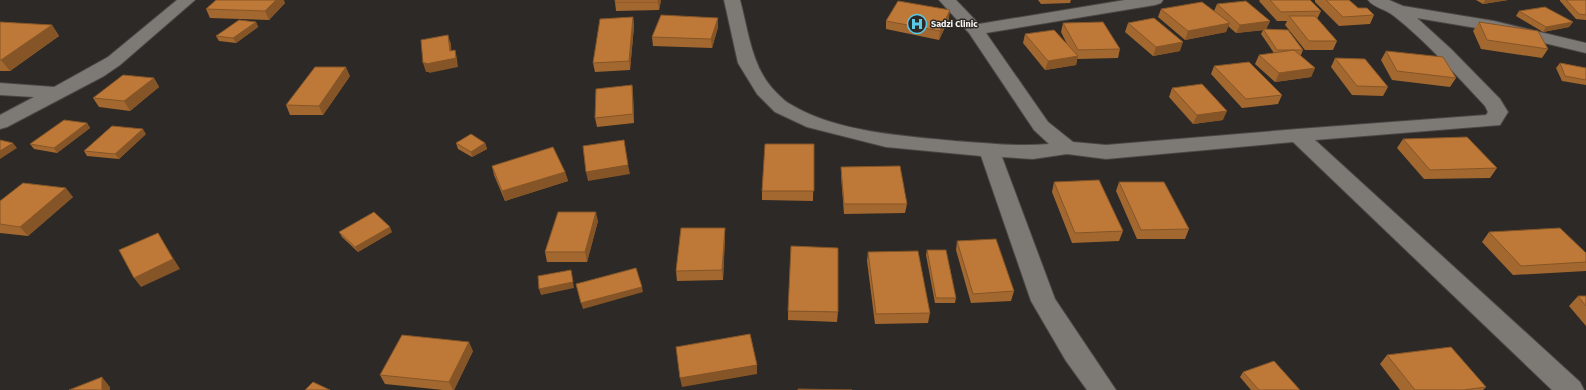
<svg xmlns="http://www.w3.org/2000/svg" width="1586" height="390" viewBox="0 0 1586 390" font-family="'Fira Sans',sans-serif">
<style>
.lines{fill:none;stroke-linecap:round;stroke-linejoin:round}
.street-casing{stroke:#4b4745;stroke-width:2}
.street{fill:#7d7975;fill-rule:evenodd}
.wall{fill:#a36830}
.shaded-wall{fill:#855527}
.building{fill:#be7938;stroke:#855527}
.labels{text-anchor:middle;dominant-baseline:central;stroke-width:3;stroke-linejoin:round;paint-order:stroke}
.far-poi-label{font-size:9px;font-weight:bold;fill:#f7f4f2;stroke:#2c2926;text-anchor:start}
</style>
<rect width="100%" height="100%" fill="#2c2926"/>
<g class="lines">
<!-- street casing -->
<g class="street-casing">
<path id="street" d="M177,0H195L120,65L104,76L7,127L0,129V115L34,97L0,95V83L54,87L108,57Z
M724,0H740C748,29 751,64 772,88C777,93 784,101 790,104C836,132 903,136 955,141C986,143 1018,147 1049,144L1034,130L969,33L939,0H956L979,24L1125,0H1163L1161,3L1155,5L986,33L1048,122L1073,142L1106,145L1298,129L1486,115L1488,112L1485,106C1456,75 1427,42 1394,16C1386,9 1374,8 1368,0H1389L1403,6L1494,21L1586,43V53L1494,31L1417,18L1451,49L1500,99L1508,112L1500,125L1315,140L1580,382L1584,390H1552L1293,142L1106,159L1067,154L1033,159L1002,157L1055,299L1116,390H1087L1066,361L1031,301L981,156L886,147L807,127L775,112L757,94L738,63Z"/>
</g>
<!-- street -->
<use href="#street" class="street"/>
</g>
<!-- wall -->
<path class="wall" d="M661,0L659,10L616,11L615,2Z
M1038,0H1071L1070,3L1041,4Z
M1260,0H1310L1321,11L1317,19L1337,41L1333,50H1305L1285,25L1287,21H1277L1259,1Z
M1315,0H1349L1358,8L1374,15L1370,24L1339,26L1315,2Z
M1476,0H1508L1483,4Z
M1560,0H1586V20L1576,19L1560,1Z
M285,3L269,20L210,18L206,9Z
M1217,4L1270,21L1266,29L1303,50L1301,55H1300L1315,68L1311,77L1275,82L1255,64L1259,55L1274,53L1261,34L1263,30L1236,33L1228,26L1226,32L1185,40L1158,17L1161,9L1214,11Z
M1519,11L1573,22L1569,27L1543,32L1516,16Z
M633,17L634,26L630,70L595,72L593,63Z
M949,19L939,40L886,29V21Z
M0,22L52,25L59,36L10,71H0Z
M256,22L258,27L236,43L219,41L216,36Z
M1479,22L1548,49L1542,58L1481,49L1473,31Z
M1063,23L1120,49L1118,58L1077,59L1076,65L1045,70L1023,43L1025,34L1068,46L1061,32Z
M1128,23L1180,51L1153,56L1125,32Z
M718,27L712,48L653,46L652,37Z
M1386,51L1456,78L1450,87L1392,80L1381,60Z
M1335,58L1388,87L1383,96L1352,95L1331,67Z
M1560,63L1586,68V85L1562,81L1556,68Z
M1214,66L1282,95L1278,104L1242,108L1211,74Z
M350,76L323,115H290L286,105Z
M154,78L159,87L130,111L99,107L93,98Z
M632,85L633,94L634,123L597,127L595,118Z
M1172,88L1223,120L1193,124L1169,97Z
M87,123L90,128L57,153L34,149L30,144Z
M146,134L119,159L87,156L84,151Z
M1403,139L1497,168L1490,178L1424,179L1397,148Z
M456,143H485L487,149L472,157L458,149Z
M814,144L813,201L762,200V191Z
M492,166L565,172L568,181L505,201L494,175Z
M841,167L907,204L905,213L844,214L841,176Z
M1054,182L1123,231L1119,241L1072,243L1052,192Z
M1119,182L1189,229L1185,239H1137L1116,191Z
M73,197L28,236L0,233V201Z
M598,221L587,262H547L545,252Z
M725,228V237L723,280L677,281L676,271Z
M339,232H392L358,252L342,237Z
M1489,232L1586,253V271L1513,275L1482,242Z
M957,241L1014,291L1011,301L971,303L956,250Z
M927,250L956,298L955,303H935L926,255Z
M868,252L930,313L928,323L875,324L867,261Z
M1578,296H1586V326L1569,306Z
M788,311L838,312L837,322L788,320Z
M473,351L454,390H443L385,384L380,375Z
M1387,355L1486,387L1483,390H1400L1380,364Z
M1243,372L1300,390H1251L1240,377Z"/>
<!-- shaded-wall -->
<path class="shaded-wall" d="M276,0H284L285,3L269,20L265,11Z
M658,0H661L659,10L658,2Z
M1485,0H1508L1483,4Z
M950,10L949,19L939,40L940,31Z
M633,17L634,26L630,70L629,61Z
M718,18V27L712,48L711,39Z
M1270,21L1266,30L1236,33L1240,25Z
M256,22L258,27L236,43L233,38Z
M1573,22L1569,27L1543,32L1546,27Z
M1230,23L1226,32L1185,40L1188,31Z
M52,25L59,36L10,71L1,60Z
M448,35L451,44L452,59L455,50L457,59L458,67L429,73V72H426L423,63L450,51Z
M1183,42L1180,51L1153,56L1156,47Z
M1078,56L1076,65L1045,70L1048,61Z
M346,67L350,76L323,115L319,106Z
M1315,68L1311,77L1275,82L1279,73Z
M154,78L159,87L130,111L124,101Z
M632,85L633,94L634,123L633,114Z
M1227,111L1223,120L1193,124L1197,115Z
M87,123L90,128L57,153L54,148Z
M143,129L146,134L119,159L115,154Z
M13,143L17,148L0,159V151Z
M485,143L487,149L472,157L471,152Z
M628,165L630,174L588,181L586,172Z
M565,172L568,181L505,201L502,191Z
M66,188L73,197L28,236L20,227Z
M596,212L598,221L587,262L585,252Z
M390,227L392,232L358,252L355,247Z
M725,228V237L723,280L722,270Z
M158,233L164,243L180,269L141,287L134,278Z
M571,270L574,288L541,295L539,289Z
M642,287L643,292L583,309L581,303Z
M469,342L473,351L454,390H453L449,382Z
M757,365V374L682,387L680,378Z
M102,377L110,387V390H102Z"/>
<!-- building -->
<path class="building" d="M216,0H276L265,11L206,9Z
M615,0H658V2H615Z
M1270,0H1310L1321,11L1281,12Z
M1326,0H1349L1358,8H1367L1374,15L1343,17Z
M1566,0H1586V15L1579,14Z
M898,1L950,10L940,31L886,21Z
M1246,1L1270,21L1240,25L1217,4Z
M1202,2L1230,23L1188,31L1161,9Z
M1545,7L1573,22L1546,27L1519,11Z
M661,15L718,18L711,39L652,37Z
M1289,16H1315L1337,41H1309Z
M633,17L629,61L593,63L600,19Z
M1154,18L1183,42L1156,47L1128,23Z
M239,20L256,22L233,38L216,36Z
M0,22L52,25L1,60H0Z
M1103,22L1120,49L1078,50L1063,23Z
M1479,22L1538,31L1548,49L1487,40Z
M1263,29L1288,30L1303,50H1277Z
M1054,30L1078,56L1048,61L1025,34Z
M448,35L450,51L455,50L456,58L426,64V63H423L421,40Z
M1294,50L1315,68L1279,73L1259,55Z
M1386,51L1443,57L1456,78L1397,71Z
M1335,58L1365,59L1388,87L1357,86Z
M1249,62L1282,95L1246,99L1214,66Z
M1560,63L1586,68V80L1565,76Z
M315,67H346L319,106L286,105Z
M123,75L154,78L124,101L93,98Z
M1202,84L1227,111L1197,115L1172,88Z
M632,85L633,114L595,118L596,89Z
M64,120L87,123L54,148L30,144Z
M112,126L143,129L115,154L84,151Z
M471,134L485,143L471,152L456,143Z
M1467,137L1497,168L1430,170L1403,139Z
M0,140L13,143L0,151Z
M624,140L628,165L586,172L583,146Z
M765,144H814V191H762Z
M553,147L565,172L502,191L492,166Z
M900,166L907,204H844L841,167Z
M1099,180L1123,231L1075,233L1054,182Z
M1119,182H1164L1189,229L1141,230Z
M23,183L66,188L20,227L0,224V201Z
M374,212L390,227L355,247L339,232Z
M558,212H596L585,252H545Z
M681,228H725L722,270L676,271Z
M1560,228L1586,253V262L1521,266L1489,232Z
M158,233L173,259L134,278L119,250Z
M996,239L1014,291L973,294L957,241Z
M791,246L838,248V312L788,311Z
M927,250H946L956,298H936Z
M918,251L930,313L876,314L868,252Z
M636,268L642,287L581,303L576,284Z
M571,270L573,282L539,289L538,276Z
M1578,296H1586V306Z
M750,334L757,365L680,378L676,347Z
M402,335L469,342L449,382L380,375Z
M1451,347L1486,387L1463,390H1415L1387,355Z
M1274,361L1300,390H1259L1243,372Z
M102,377V390H69Z
M313,382L330,390H305Z
M798,389L852,390H798Z"/>
<!-- icons -->
<defs>
<g id="hospital-ring" transform="scale(1)"><circle r="9.5" fill="#2c2926" stroke="#5bc8e6" stroke-width="1.5"/><path d="M-5-5h3v3.5h4V-5h3V5h-3V1.5h-4V5h-3Z" fill="#5bc8e6"/></g>
</defs>
<g fill-rule="evenodd">
<use href="#hospital-ring" x="917" y="24"/>
</g>
<g class="labels">
<!-- far-poi labels -->
<g class="far-poi-label">
<text x="931" y="24">Sadzi Clinic</text>
</g>
</g>
</svg>
